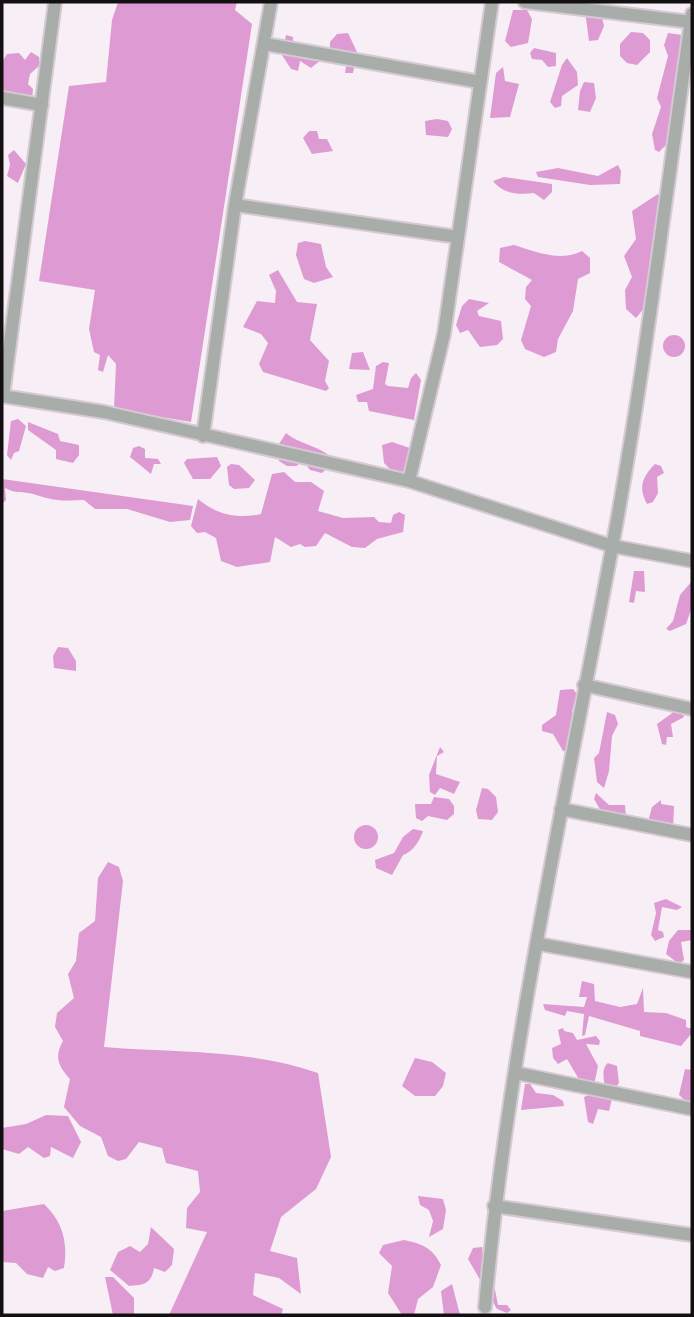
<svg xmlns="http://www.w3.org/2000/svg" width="694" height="1317" viewBox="0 0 694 1317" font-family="Ubuntu,sans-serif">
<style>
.forest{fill:#de9ad3}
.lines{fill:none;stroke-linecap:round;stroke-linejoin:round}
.street-casing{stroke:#d3cbd1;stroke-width:16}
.street{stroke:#a9adaa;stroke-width:12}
</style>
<rect width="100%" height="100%" fill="#f7eff5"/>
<!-- forest -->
<path class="forest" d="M118,2H237L235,10L252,24L191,422L114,409L116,364L108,355L103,372L98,370L100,355L94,352L89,329L95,290L39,281L69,86L106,82L112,20Z
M600,9L604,26L598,40L589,41L585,11Z
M513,10H527L532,19L528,43L511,47L505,41Z
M631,32L643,33L650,40V52L637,65L627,63L620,56V44Z
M348,33L357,52L353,73H345L347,61L342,59L338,65L322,59L311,68L300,61L298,71L291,69L282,55L286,35L293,37V50L330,48V42L337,34Z
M668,33L682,35L684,51L668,143L659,152L655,150L652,134L661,107L657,98L668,56L664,45Z
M534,48L556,53V66L548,67L542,60L532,59L530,53Z
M31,52L39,57V66L30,74L28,84L33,89L32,99L9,96L2,91V62L7,54L19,53L25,60Z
M567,58L577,72L578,85L562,96L561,106L555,108L550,102L562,65Z
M503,67L505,81L519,84L510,117L490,118L496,73Z
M584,82L594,83L596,98L590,112L578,110L580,91Z
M437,119L448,121L452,129L448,137L426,135L425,121Z
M309,131H317L319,139H327L333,151L312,154L303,138Z
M14,150L26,164L18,183L7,176L10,165L8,155Z
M618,165L621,171L620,184L590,185L538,177L536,172L558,168L598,176Z
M504,177L552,184V192L544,200L534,193C518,195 503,194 493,181Z
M658,194L662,198L645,307L636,318L626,309L625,290L632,277L624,256L636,239L632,211Z
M305,241L321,244L326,267L333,277L314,283L304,279L296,255L298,243Z
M514,245C536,252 561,262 582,251L590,258V273L578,279L573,311L558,339L556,352L544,357L525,349L521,340L531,306L525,299L526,287L532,280L499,262L500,248Z
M278,270L297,302L317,304L310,340L329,361L325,381L329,388L326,391L263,372L259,364L268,343L261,334L243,327L257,301L275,303L276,291L269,275Z
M469,299L489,303L477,311L479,316L501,321L503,339L497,345L480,347L468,330L460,333L456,325L462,306Z
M663 346a11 11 0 1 1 22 0a11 11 0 1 1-22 0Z
M363,352L370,370L349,369L352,353Z
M383,362L389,363L385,384L388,386L408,388L411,378L416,373L421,380L414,420L369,411L367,402H358L356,395L373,389L376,366Z
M18,419L26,426L19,451L14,453L11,460L7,455L11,421Z
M28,422L58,434L60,441L79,445V455L73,463L56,459V450L28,430Z
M286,433C301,446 322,445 334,461L322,473L310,470L302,459L297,466H287L279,461V444Z
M392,442L410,448L405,471L397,476L384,463L382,445Z
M139,446L145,449V458L158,459L161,464H154L151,474L130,457L133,448Z
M217,457L221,466L210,479H193L184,463L187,459Z
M231,464L239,465L255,480L249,488L234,489L229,485L227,467Z
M655,464L661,466L664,473L657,477L658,493L653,502L647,504C638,488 642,477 655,464Z
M284,472L295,482H311L324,491L318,511L343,518L374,517L379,522L391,523L393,515L399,512L405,515L403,532L377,539L365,548L352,547L325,533L316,546L305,547L300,544L291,547L275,537L270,562L237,567L221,561L216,538L205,532L197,533L191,526L198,499C217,515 237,519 261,514L272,474Z
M2,479L193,506L190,520L170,522L127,509H95L84,500C60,501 55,501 33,494C23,491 15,494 5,488L6,500L2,504Z
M634,571H644L645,592L636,591L634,603L629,602Z
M692,581V607L686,624L670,631L666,629L673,621L680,595Z
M58,647L68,648L76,661V671L54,668L53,656Z
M573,689L577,694L572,711L576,721L570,750L563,751L553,734L542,731V725L556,715L560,690Z
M675,711L682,712L684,717L671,724L673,737H667L666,745L662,744L657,724Z
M607,712L615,715L618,724L612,736L609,771L604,788L597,782L594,758L599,753Z
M440,747L444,752L437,756L436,774L460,782L454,794L440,788L435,795L430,792L429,775Z
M482,788L488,789L496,797L498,812L492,820L478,819L476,810Z
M596,793L609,805H625L626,817L602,813L594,799Z
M434,797L449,799L454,806V814L447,820L428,816L422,821L416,818L415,804H431Z
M661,800V804L674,806L673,828L648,822L652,807Z
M354 837a12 12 0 1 1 24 0a12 12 0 1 1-24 0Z
M413,829L423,831C420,840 413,852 403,855L392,875L376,868L375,860L394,853L403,837Z
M108,862L119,867L123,881L104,1047C177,1053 249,1049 318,1073L331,1157L316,1189L281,1217L270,1251L297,1258L301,1294L279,1278L255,1273L253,1295L283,1309L281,1315H169L207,1232L186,1228L187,1208L200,1192L198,1171L166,1163L162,1148L139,1142L126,1159L118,1161L108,1156L101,1137L80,1126L64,1107L70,1079C58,1066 54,1057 63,1041L55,1027L57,1013L74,998L68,974L76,961L79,933L95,921L98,878Z
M666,899L682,907L677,910L662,907L658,930L663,932L664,937L655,941L651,935L656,913L654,903Z
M678,930H692V940L681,942L684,960L679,964L666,954L669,941Z
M582,981L594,984L595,1001L620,1007L637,1004L643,988L644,1012L666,1013L686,1020V1027L692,1029V1033L681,1046L640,1036V1031L589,1016L585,1035L582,1036L584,1014L567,1011L565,1016L545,1010L543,1004L584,1007L587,997H579Z
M563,1028L564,1031L573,1033L577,1040L596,1036L600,1041L599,1045L586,1044L598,1066L594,1085L580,1081L567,1059L558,1064L553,1058L552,1048L561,1044L558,1030Z
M415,1058L432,1062L446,1073L443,1086L435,1096H415L402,1086Z
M608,1063L617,1066L619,1083L614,1089L605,1088C604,1080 601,1068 608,1063Z
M685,1069L692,1070V1101L688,1103L679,1095Z
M525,1084H530L536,1093L553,1095L563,1101L564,1106L521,1110Z
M591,1094L612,1099L609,1111L598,1109L593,1124L588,1122L584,1097Z
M46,1115L68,1116L81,1142L73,1158L51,1147L50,1156L44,1158L28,1147L19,1154L2,1149V1128L26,1124Z
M418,1196L443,1199L446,1210L443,1229L429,1237L433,1221L429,1210L420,1205Z
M44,1204C63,1222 68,1243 64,1268L55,1271L48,1267L43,1278L27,1274L16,1263L2,1262V1211Z
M151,1227L174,1249L172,1265L165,1272L154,1268C151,1284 144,1285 129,1286L110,1270L118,1252L130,1246L140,1252L148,1244Z
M404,1240C422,1244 432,1247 441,1265L433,1287L418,1299L414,1315H402L388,1293L392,1266L379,1253L383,1245Z
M482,1247L485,1271L494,1285L498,1305H507L511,1310L507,1313L497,1309L468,1259L473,1248Z
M105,1277H113L134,1298V1315H113Z
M452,1284L460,1315H444L441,1291Z"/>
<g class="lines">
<!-- street casing -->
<g class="street-casing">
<path id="street" d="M525,2L691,22
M265,44L480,82
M2,98L42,105
M235,205L458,237
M2,396L104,412L409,481L612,546L692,561
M3,396L55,2
M203,436L235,205L271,2
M409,481L444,334L492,2
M584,685L692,709
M561,809L692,835
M539,944L692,972
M516,1073L692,1109
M494,1206L692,1235
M485,1307C508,1052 565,800 612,548C645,371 666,192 692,14"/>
</g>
<!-- street -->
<use href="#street" class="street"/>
</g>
<!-- border -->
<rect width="694" height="1317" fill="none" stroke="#131012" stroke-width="7"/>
</svg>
